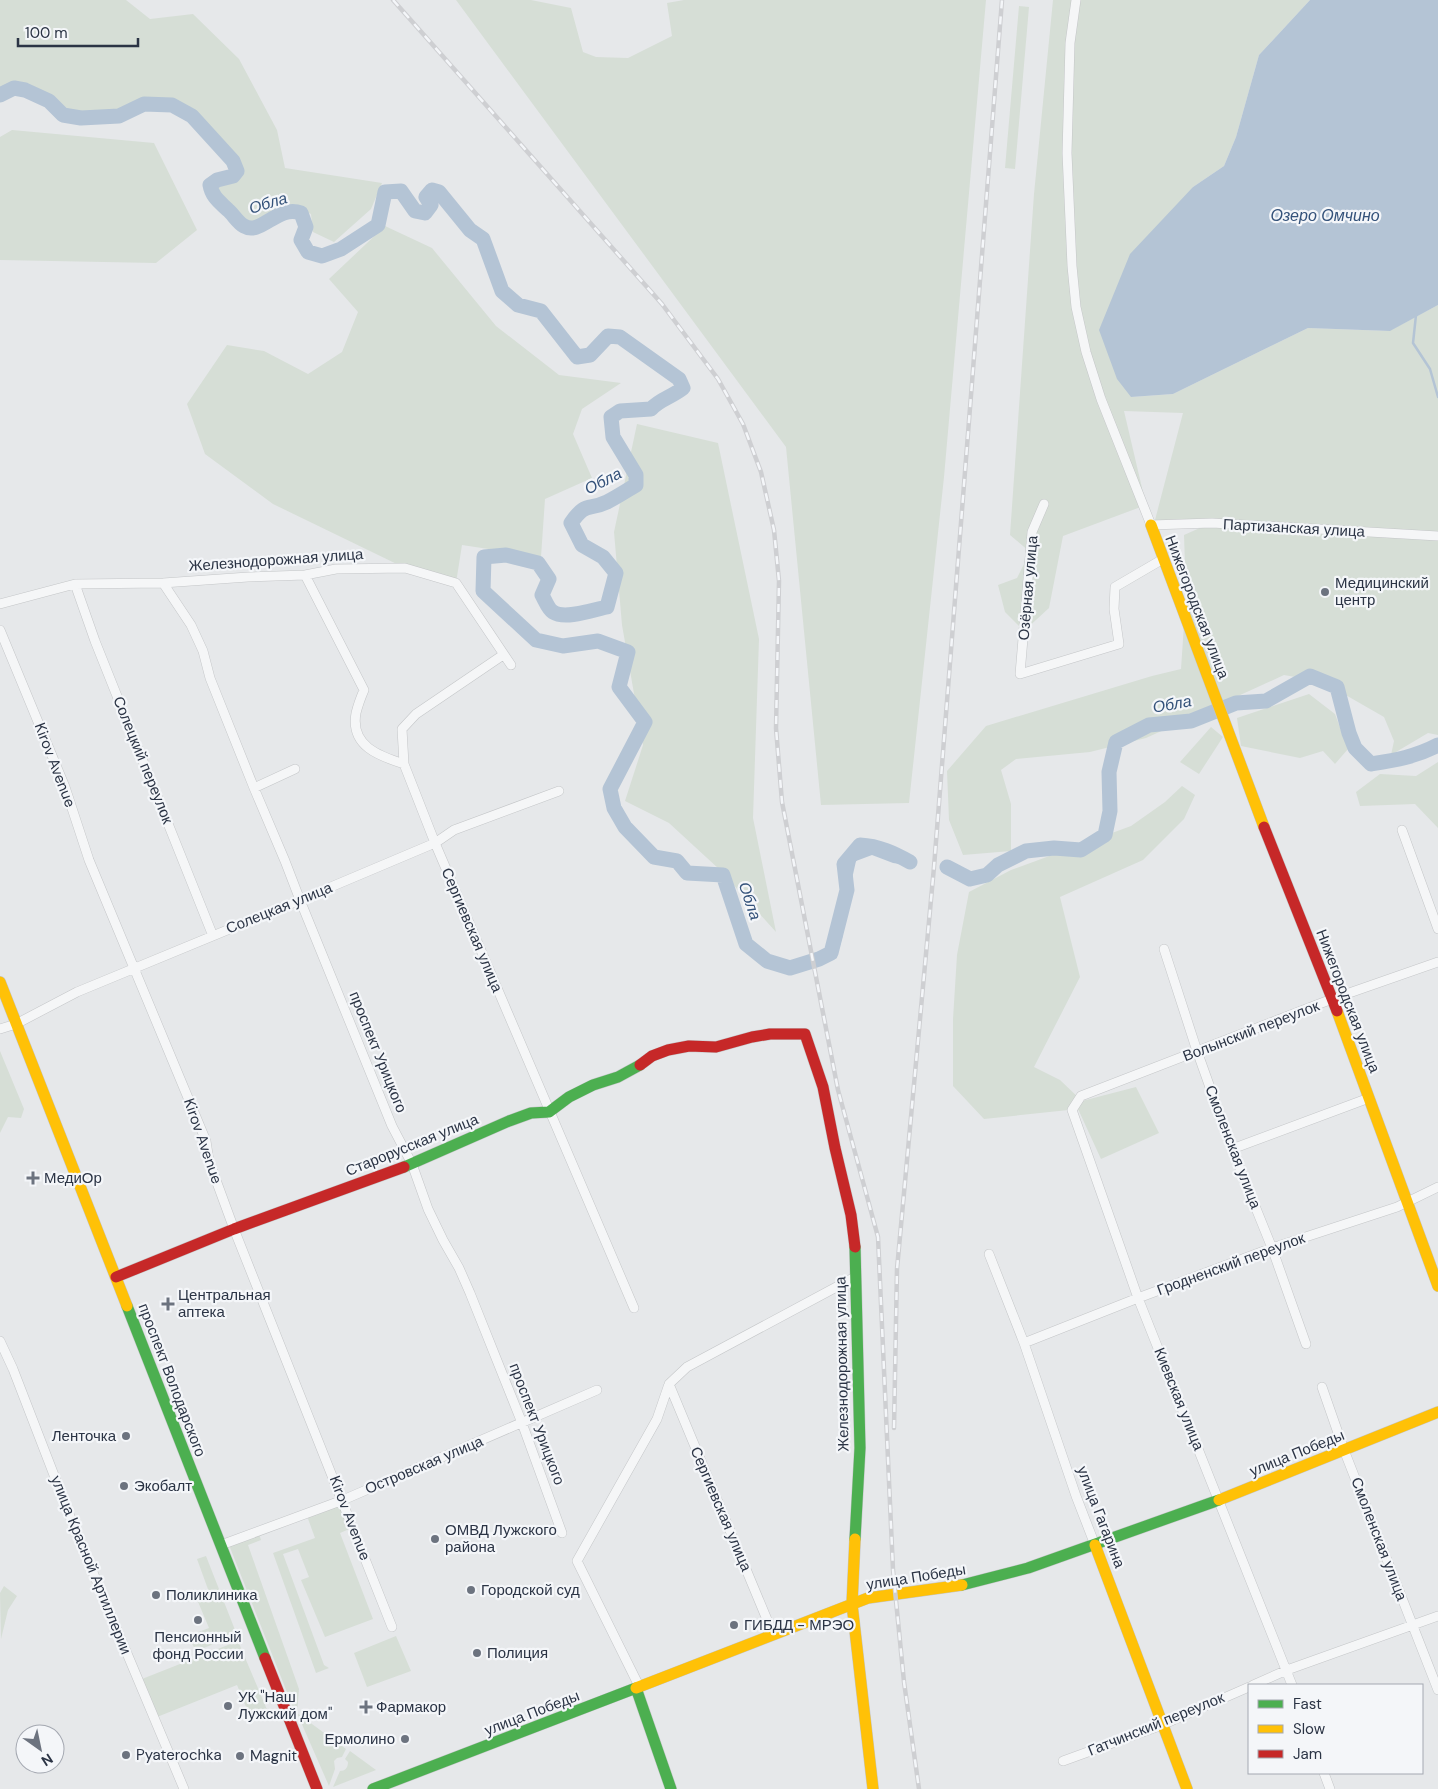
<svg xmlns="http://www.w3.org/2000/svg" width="1438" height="1789" viewBox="0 0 1438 1789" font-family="'DM Sans',sans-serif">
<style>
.green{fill:#d6ded6}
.water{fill:#b4c4d5}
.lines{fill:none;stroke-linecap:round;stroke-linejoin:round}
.stream{stroke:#b4c4d5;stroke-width:2.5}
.river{stroke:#b4c4d5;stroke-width:15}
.street-casing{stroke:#c4c6c8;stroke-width:10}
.fast-casing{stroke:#c4c6c8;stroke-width:12}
.slow-casing{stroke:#c4c6c8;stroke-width:12}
.jam-casing{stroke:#c4c6c8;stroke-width:12}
.street{stroke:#f5f6f7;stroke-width:9}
.fast{stroke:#4caf50;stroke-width:11}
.slow{stroke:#ffc107;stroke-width:11}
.jam{stroke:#c62828;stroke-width:11}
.rail-casing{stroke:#cecfd2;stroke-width:4.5}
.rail{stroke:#f4f6f9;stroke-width:2.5;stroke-dasharray:8;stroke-linecap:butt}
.poi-dot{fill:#6c737f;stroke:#f4f6f9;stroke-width:2}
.labels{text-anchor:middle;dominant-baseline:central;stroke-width:4.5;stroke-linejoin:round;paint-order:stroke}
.street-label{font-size:15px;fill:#2b3445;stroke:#f4f6f9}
.poi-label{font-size:15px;fill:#2b3445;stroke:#f4f6f9;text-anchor:start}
.water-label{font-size:16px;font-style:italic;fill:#34527a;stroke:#f4f6f9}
</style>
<rect width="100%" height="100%" fill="#e6e8ea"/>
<!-- green -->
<path class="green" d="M0,0H126L150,19L193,14L239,59L277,130L285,168L382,183L371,209L334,242L313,232L311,214L293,207L273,213L254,225L246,223L215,191L214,187C225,178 230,185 241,172L237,159L194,114L174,102L144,100L118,112L81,114L65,111L51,98L26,87L13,84L0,91Z
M456,0H531L571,8L583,52L596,57L628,58L672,36L667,3L684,0H986L944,477L909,803L821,805L786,447Z
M1053,0H1310L1259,55L1236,137L1224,166L1193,187L1131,397L1173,394L1308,328L1389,331L1438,305V735L1428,733L1391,755L1394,741L1384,717L1323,682L1284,675L1146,738L1090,752L1016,759L1001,770L1011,804V851L963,855L949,820L947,771L986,726L1152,676L1181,669L1186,595L1184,535L1211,523L1155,520L1183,413L1124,411L1146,505L1063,536L1049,608L1024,631L1005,612L998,585L1017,578L1030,552L1010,535L1034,194Z
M1019,6L1029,7L1015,169L1005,168Z
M12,130L154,143L197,230L156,263L0,260V137Z
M385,226L432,248L496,326L559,375L621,383L582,409L573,434L592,478L545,499L541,557L462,545L456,583L405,568L273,504L205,454L187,404L227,345L264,351L308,374L342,352L358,312L329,279Z
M637,424L718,443L759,639L753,818L776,932L719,869L669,823L625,801L643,745L622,625L614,532Z
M1309,694L1335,714L1348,749L1335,764L1323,751L1300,758L1241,746L1237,718Z
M1211,727L1223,737L1199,774L1180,762Z
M1438,762V828L1415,804L1360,806L1356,792L1380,774L1416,776Z
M1182,786L1195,795L1184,819L1143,860L1060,897L1080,977L1034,1067L1060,1080L1082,1101L1136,1087L1159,1133L1101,1159L1078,1109L984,1119L953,1086V1019L957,955L969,892L1011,870L1131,826L1165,802Z
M0,1051L24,1109L21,1118L8,1117L0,1133Z
M344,1502L354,1527L340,1533L373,1619L325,1637L301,1580L309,1577L298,1549L283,1554L324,1665L329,1668L316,1673L273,1553L315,1538L307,1516Z
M259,1534L261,1540L248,1545L299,1689L297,1713L346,1749L342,1757L337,1758L334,1761L335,1769L329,1786L297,1713L292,1705L229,1545Z
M206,1556L237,1635L196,1651L188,1636L209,1628L196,1597L209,1592L197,1559Z
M4,1586L17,1596L8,1610L1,1639L0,1593Z
M396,1636L411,1671L367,1687L354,1653Z
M238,1641L268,1712L251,1719L237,1685L157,1717L142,1679Z
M350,1751L376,1770L333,1787L340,1771C345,1771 348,1768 348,1762L345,1759Z"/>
<!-- water -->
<path class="water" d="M1310,0H1438V305L1390,331L1308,328L1173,394L1131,397L1117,379L1099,330L1130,254L1193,187L1224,166L1236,137L1259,55Z
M860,845C879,846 894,853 910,862L907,865L893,863L872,855L856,861L843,919V935L836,959L831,953L847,890L844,864Z"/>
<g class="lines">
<!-- stream -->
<path class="stream" d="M1416,315L1413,343L1430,369L1438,397"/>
<!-- river -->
<path class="river" d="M0,95L14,88L25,90L49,101L63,115L81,118L119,116L144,104L172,105L192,116L233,161L237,171L233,176L217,180L210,185C212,197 220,202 228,210C233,214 238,223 244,226C261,236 278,204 301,213L306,227L301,240L308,252L322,256L341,249L378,225L385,192L401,191L415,211L425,213L431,205L426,197L432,190L439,192L470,230L483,239L502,291L518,305L541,311L577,357L590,355L608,336L620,337L679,379L683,388C672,397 660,399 651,409L620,411L611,417L613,437L636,475V485C626,491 617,497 607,502C588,511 586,501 571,523L582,545L603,557L616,573L607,607C593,610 565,620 553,612C548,609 545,600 542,595L549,579L538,563L506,555L484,557L483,591L536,640L563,646L598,641L628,652L619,687L645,722L610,789L614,808L625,827L654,857L677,861L687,873L723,875L746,944L767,961L790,968L819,959L831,953L847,890L844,864L860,845C879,846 894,853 910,862
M947,867L970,879L987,875L998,865L1026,851L1054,848L1081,850L1105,835L1110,811L1109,772L1116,742L1149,725L1191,721L1236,703L1266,701L1310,676L1337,687L1349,733L1355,748L1371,764C1396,760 1415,757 1438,745"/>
<!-- street casing -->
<g class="street-casing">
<path id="street" d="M1076,0L1070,43L1067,153L1072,266L1076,307L1086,352L1101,399L1151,525L1212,523L1438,536
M1044,504L1032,532L1020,674L1119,644L1114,609L1115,587L1163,559
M305,575L364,690C361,697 358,705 356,713C350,746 379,756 404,764L435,843L634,1308
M163,583L191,625L203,651L210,678L254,788L285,861L300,900L392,1126L412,1164L428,1209L443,1240L459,1268L470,1293L522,1423L562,1533
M75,584L95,641L213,936
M0,604L75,584L163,583L248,577L305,575L336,569L405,568L456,583L511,665
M0,630L65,787L89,860L206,1141L209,1161L234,1229L392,1627
M404,764L402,729L416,714L503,655
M254,788L295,769
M1402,830L1438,929
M1164,949L1197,1051L1232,1149L1272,1248L1306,1344
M0,1029L16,1024L77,992L300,900L435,843L454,830L559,791
M1232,1149L1369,1098
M989,1254L1024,1343L1076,1496L1095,1545
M0,1341L13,1369L76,1532L184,1789
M1024,1343L1138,1298L1272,1248L1397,1207L1438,1187
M669,1384L773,1634
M1322,1387L1344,1450L1438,1690
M221,1545L343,1500L597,1390
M1253,1685L1287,1670L1438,1616
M1292,1685L1138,1298L1072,1110L1081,1096L1332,999L1438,962
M636,1688L637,1682L577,1561L657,1419L669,1384L687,1367L855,1277
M1063,1761L1162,1725L1249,1687
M1324,1773L1330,1789"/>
</g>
<!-- fast casing -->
<g class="fast-casing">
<path id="fast" d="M404,1167L509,1121L531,1113L549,1112L569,1097L593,1085L618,1077L640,1065
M855,1247L860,1448L855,1539
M127,1306L265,1658
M962,1585L1028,1568L1219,1500
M373,1789L636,1688L671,1789"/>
</g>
<!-- slow casing -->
<g class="slow-casing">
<path id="slow" d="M1151,525L1264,827
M0,982L127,1306
M1337,1011L1438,1286
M1219,1500L1438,1412
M855,1539L852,1604L873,1789
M1095,1545L1187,1789
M636,1688L868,1598L962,1585"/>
</g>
<!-- jam casing -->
<g class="jam-casing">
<path id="jam" d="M1264,827L1337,1011
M640,1065L652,1056L668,1050L689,1046L716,1047L752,1037L770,1034H805L823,1087L835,1148L851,1215L855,1247
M116,1277L234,1229L404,1167
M265,1658L317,1789"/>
</g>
<!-- street -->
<use href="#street" class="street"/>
<!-- fast -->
<use href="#fast" class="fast"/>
<!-- slow -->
<use href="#slow" class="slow"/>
<!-- jam -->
<use href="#jam" class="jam"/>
<!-- rail casing -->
<g class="rail-casing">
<path id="rail" d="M393,0L662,304L718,379L743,424L761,472L774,530L779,581L776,728L782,802L838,1090L878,1237L893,1570L904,1682L919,1789
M894,1428L897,1269L934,867L1002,0"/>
</g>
<!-- rail -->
<use href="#rail" class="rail"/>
</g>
<!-- markers -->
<g class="poi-dot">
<circle cx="1325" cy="592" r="5"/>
<path d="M30.5 1170.5h5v5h5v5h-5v5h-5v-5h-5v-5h5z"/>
<path d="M165.5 1296.5h5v5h5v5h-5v5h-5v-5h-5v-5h5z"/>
<circle cx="126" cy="1436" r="5"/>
<circle cx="124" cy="1486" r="5"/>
<circle cx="435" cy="1539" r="5"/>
<circle cx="471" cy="1590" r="5"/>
<circle cx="156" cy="1595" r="5"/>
<circle cx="198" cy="1620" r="5"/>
<circle cx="734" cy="1625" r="5"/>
<circle cx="477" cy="1653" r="5"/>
<circle cx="228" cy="1706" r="5"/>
<path d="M363.5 1699.5h5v5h5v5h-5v5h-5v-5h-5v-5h5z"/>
<circle cx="405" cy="1739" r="5"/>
<circle cx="126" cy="1755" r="5"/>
<circle cx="240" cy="1756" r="5"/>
</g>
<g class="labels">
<!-- street labels -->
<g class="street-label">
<text transform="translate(1294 528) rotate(3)">Партизанская улица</text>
<text transform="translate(276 560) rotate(-4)">Железнодорожная улица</text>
<text transform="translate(1028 588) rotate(-85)">Озёрная улица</text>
<text transform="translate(1197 607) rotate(69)">Нижегородская улица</text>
<text transform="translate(143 760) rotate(68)">Солецкий переулок</text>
<text transform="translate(55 765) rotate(69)">Kirov Avenue</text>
<text transform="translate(279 908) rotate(-22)">Солецкая улица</text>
<text transform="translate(472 930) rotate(67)">Сергиевская улица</text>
<text transform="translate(1348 1001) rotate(69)">Нижегородская улица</text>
<text transform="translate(1251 1031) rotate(-21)">Волынский переулок</text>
<text transform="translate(378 1052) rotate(68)">проспект Урицкого</text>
<text transform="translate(203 1141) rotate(71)">Kirov Avenue</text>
<text transform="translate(412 1145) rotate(-22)">Старорусская улица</text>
<text transform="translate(1233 1147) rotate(69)">Смоленская улица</text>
<text transform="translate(1231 1264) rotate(-20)">Гродненский переулок</text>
<text transform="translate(842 1364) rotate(-91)">Железнодорожная улица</text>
<text transform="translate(172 1380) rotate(69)">проспект Володарского</text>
<text transform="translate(1179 1399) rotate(68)">Киевская улица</text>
<text transform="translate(537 1424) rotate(69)">проспект Урицкого</text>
<text transform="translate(1297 1453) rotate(-22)">улица Победы</text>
<text transform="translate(424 1465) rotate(-23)">Островская улица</text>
<text transform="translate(721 1509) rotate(67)">Сергиевская улица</text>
<text transform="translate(1101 1517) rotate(69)">улица Гагарина</text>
<text transform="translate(350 1518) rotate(69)">Kirov Avenue</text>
<text transform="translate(1379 1539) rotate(69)">Смоленская улица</text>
<text transform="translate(91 1565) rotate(68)">улица Красной Артиллерии</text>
<text transform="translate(916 1577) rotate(-9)">улица Победы</text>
<text transform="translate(532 1713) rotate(-21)">улица Победы</text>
<text transform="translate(1156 1724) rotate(-22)">Гатчинский переулок</text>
</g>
<!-- poi labels -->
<g class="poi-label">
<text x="1335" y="583">Медицинский<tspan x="1335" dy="17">центр</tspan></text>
<text x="44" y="1178">МедиОр</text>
<text x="178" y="1295">Центральная<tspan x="178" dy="17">аптека</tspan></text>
<text x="116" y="1436" text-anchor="end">Ленточка</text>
<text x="134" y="1486">Экобалт</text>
<text x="445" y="1530">ОМВД Лужского<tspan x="445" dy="17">района</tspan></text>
<text x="481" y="1590">Городской суд</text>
<text x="166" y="1595">Поликлиника</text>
<text x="744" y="1625">ГИБДД - МРЭО</text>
<text x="198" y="1637" text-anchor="middle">Пенсионный<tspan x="198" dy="17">фонд России</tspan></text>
<text x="487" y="1653">Полиция</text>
<text x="238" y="1697">УК "Наш<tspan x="238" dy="17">Лужский дом"</tspan></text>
<text x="376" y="1707">Фармакор</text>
<text x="395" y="1739" text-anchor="end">Ермолино</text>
<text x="136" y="1755">Pyaterochka</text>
<text x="250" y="1756">Magnit</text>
</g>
<!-- water labels -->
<g class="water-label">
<text transform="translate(268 203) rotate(-17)">Обла</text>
<text x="1325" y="215">Озеро Омчино</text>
<text transform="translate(603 481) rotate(-27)">Обла</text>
<text transform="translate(1172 704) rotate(-10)">Обла</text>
<text transform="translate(750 901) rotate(71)">Обла</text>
</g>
</g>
<!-- legend -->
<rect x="1248" y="1684" width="175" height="90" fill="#f4f6f9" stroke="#a4a8b1"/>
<rect x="1258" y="1700" width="25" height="8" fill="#4caf50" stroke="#a4a8b1"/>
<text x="1293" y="1709" font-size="15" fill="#2b3445">Fast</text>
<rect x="1258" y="1725" width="25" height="8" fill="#ffc107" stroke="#a4a8b1"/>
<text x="1293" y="1734" font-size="15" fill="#2b3445">Slow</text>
<rect x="1258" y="1750" width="25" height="8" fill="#c62828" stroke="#a4a8b1"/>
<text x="1293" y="1759" font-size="15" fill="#2b3445">Jam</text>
<!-- north arrow -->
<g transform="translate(40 1749) rotate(147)"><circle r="24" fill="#f4f6f9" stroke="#a4a8b1"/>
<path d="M0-4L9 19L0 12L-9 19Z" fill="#6c737f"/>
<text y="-8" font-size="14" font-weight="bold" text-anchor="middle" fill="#2b3445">N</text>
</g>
<!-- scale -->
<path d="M18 38v8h120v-8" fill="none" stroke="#2b3445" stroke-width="2.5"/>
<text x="25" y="38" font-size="15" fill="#2b3445" stroke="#f4f6f9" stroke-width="4" paint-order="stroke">100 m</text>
</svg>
